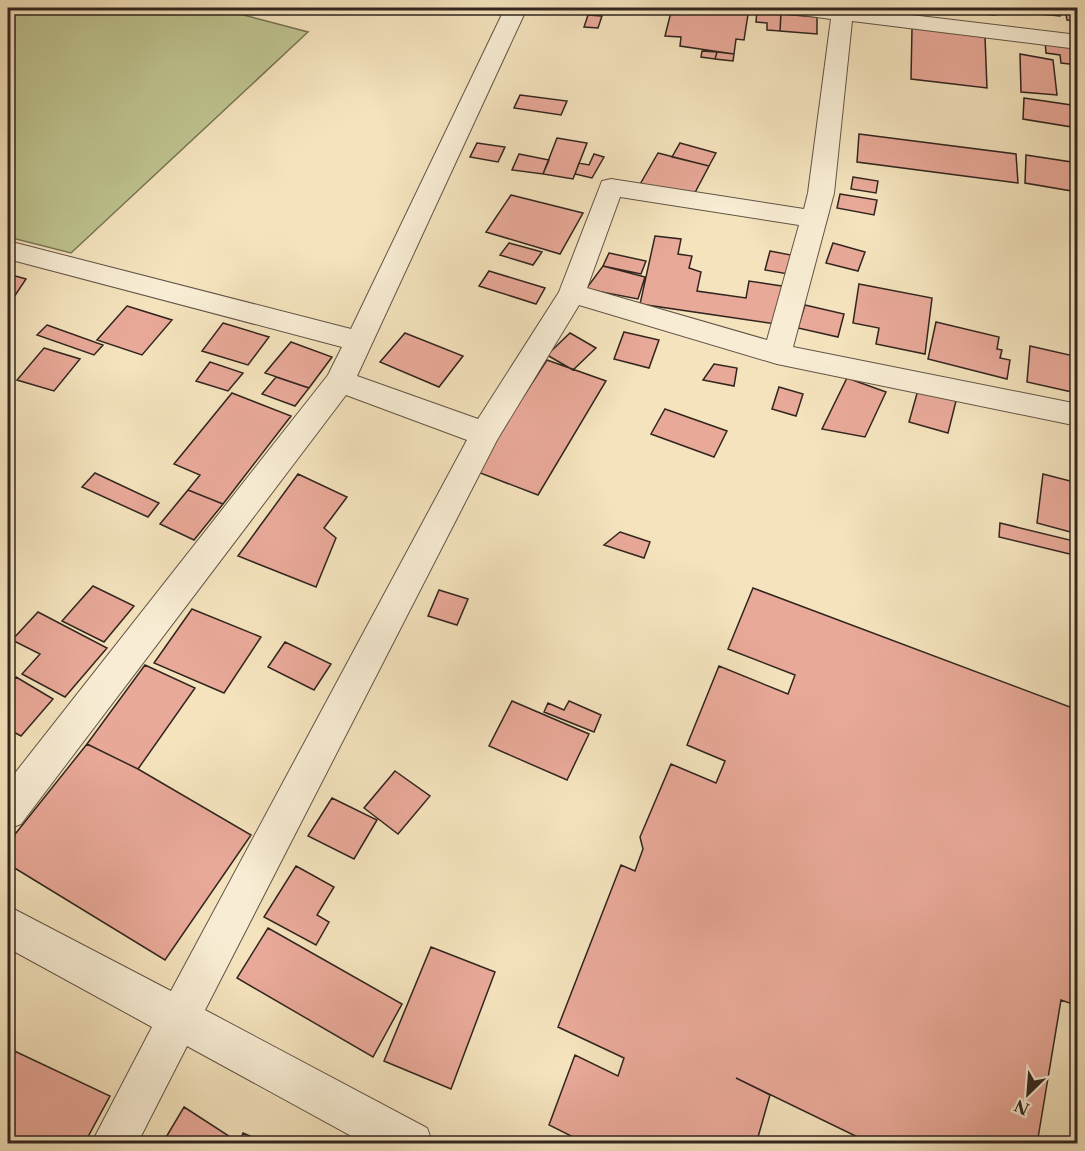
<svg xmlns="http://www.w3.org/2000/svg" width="1085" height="1151" viewBox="0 0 1085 1151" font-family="'Libre Caslon Text',serif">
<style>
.green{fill:#bec38f;stroke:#787456;stroke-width:1.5}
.building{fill:#e9a999;stroke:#31251e;stroke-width:1.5}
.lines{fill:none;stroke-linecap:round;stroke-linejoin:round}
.minor-casing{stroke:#625446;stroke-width:2}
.minor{fill:#f8edd4;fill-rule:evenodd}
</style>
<rect width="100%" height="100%" fill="#f4e3bd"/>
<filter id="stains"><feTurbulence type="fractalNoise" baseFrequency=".00333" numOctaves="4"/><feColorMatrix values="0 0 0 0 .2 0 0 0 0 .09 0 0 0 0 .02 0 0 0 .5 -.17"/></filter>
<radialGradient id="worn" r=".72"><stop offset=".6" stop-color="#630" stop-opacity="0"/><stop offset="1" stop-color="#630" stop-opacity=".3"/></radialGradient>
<!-- green -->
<path class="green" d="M8,8H217L308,32L71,253L8,237Z"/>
<!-- building -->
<path class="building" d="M672,8H749L744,40L736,39L734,54L680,46L681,37L665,36Z
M951,8H1008V9L995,8V15L951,11Z
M1029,8H1059L1060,16L1030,13Z
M1065,8H1078V21L1067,20Z
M757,10L781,11L780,31L767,30V23L756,22Z
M781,14L817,17V34L780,31Z
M588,15L602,16L598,28L584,27Z
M912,28L985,37L987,88L911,79Z
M1045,41L1078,45V65L1061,63L1060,55L1046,53Z
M702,51L717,52L715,59L701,57Z
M717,52L734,54L733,61L715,59Z
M1020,54L1053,60L1057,95L1021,92Z
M520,95L567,101L561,115L514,108Z
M1024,98L1078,106V128L1023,119Z
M859,134L1016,154L1018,183L857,162Z
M557,138L587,143L573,179L543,174Z
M477,143L505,147L498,162L470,157Z
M680,143L716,153L709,166L672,157Z
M658,153L709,166L691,200L639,186Z
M519,154L549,160L543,174L512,170Z
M594,154L604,157L592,178L575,174L579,163L589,165Z
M1026,155L1078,163V192L1025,183Z
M853,177L878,181L876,193L851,189Z
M840,194L877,200L874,215L837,208Z
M511,195L583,213L560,254L486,232Z
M655,236L681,239L678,254L692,256L689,268L701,272L697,291L746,298L749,281L788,287L783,325L640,304Z
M509,243L542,252L533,265L500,255Z
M833,243L865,252L858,271L826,263Z
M770,251L791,255L788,274L765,270Z
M609,253L646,261L641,274L603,266Z
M603,266L645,277L638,299L586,289Z
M489,271L545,288L536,304L479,286Z
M8,274L26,279L8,306Z
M859,284L932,298L925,354L876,344L879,328L853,323Z
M805,305L844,314L838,337L798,328Z
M127,306L172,320L142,355L97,340Z
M936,322L999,337L997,349L1002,350L1000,358L1010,360L1007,379L928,359Z
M223,323L269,337L248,365L202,351Z
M47,325L103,345L94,355L37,335Z
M624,332L659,340L649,368L614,359Z
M405,333L463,356L439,387L380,362Z
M570,333L596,348L573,370L547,355Z
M291,342L332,357L309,388L265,373Z
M1030,346L1074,356L1072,392L1027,382Z
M44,348L80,359L54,391L17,380Z
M547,360L606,381L538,495L475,471Z
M210,362L243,373L228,391L196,381Z
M714,364L737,368L734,386L703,380Z
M276,377L309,388L295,406L262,394Z
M847,378L886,392L865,437L822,429Z
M779,387L803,394L796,416L772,409Z
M918,390L956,401L948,433L909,422Z
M232,393L291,416L223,504L188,490L200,475L174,464Z
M665,409L727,431L714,457L651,434Z
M95,473L159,503L148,517L82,487Z
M298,474L347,497L324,528L336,538L316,587L238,556Z
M1043,474L1078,483V534L1037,523Z
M188,490L223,504L194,540L160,524Z
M1000,523L1078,542V556L999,537Z
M620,532L650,542L644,558L604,545Z
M93,586L134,606L104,642L62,621Z
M753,588L1078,710V1006L1061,1000L1037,1144H872L736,1078L770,1095L756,1144H587L549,1125L575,1055L618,1076L624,1058L558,1027L621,865L635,871L643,849L640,837L671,764L716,783L725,761L687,745L719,666L788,694L795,675L728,649Z
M439,590L468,599L457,625L428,616Z
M192,609L261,637L224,693L154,663Z
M38,612L107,648L65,697L22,674L40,654L12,640Z
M285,642L331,664L314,690L268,667Z
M145,665L195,688L138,769L87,744Z
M16,677L53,699L21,736L8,729V687Z
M512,701L589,734L567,780L489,746Z
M569,701L601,715L594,732L544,712L548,703L564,710Z
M87,744L138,769L251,835L165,960L8,864V843Z
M395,771L430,796L398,834L364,808Z
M332,798L377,820L354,859L308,836Z
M296,866L334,887L317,915L329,922L316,945L264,917Z
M268,928L402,1004L373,1057L237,978Z
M431,947L495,972L451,1089L384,1061Z
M8,1048L110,1096L84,1144H8V1136L15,1123L8,1119V1091L12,1084L8,1082Z
M184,1107L235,1140L233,1144H162Z
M243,1133L269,1144H239Z"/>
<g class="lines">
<!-- minor casing -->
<g class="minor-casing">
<path id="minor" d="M505,8H527L357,376L478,419L559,292L602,181L611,179L804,209L808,193L831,19L788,13L785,8H853L1078,35V49L852,21L834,193L793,347L1078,404V426L777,364L579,305L497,440L205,1010L427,1128L433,1144H366L187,1046L137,1144H91L152,1027L8,948V906L171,991L467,440L346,395L21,824L8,829V782L328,375L342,347L8,259V241L351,329ZM620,197L799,225L767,340L587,288Z"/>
</g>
<!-- minor -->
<use href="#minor" class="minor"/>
</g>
<!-- margin -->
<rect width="1085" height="1151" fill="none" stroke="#f4e3bd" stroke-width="30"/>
<rect x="9" y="9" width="1067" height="1133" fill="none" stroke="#31251e" stroke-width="3"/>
<rect x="15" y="15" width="1055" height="1121" fill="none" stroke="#31251e" stroke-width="1.5"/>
<!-- north arrow -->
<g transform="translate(1028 1094) rotate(205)" stroke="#f8edd4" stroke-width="4.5" paint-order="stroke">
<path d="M0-4.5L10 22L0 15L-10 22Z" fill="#31251e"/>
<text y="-9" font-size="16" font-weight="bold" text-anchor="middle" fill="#31251e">N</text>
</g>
<rect width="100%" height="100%" filter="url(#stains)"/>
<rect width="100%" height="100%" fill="url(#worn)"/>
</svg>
